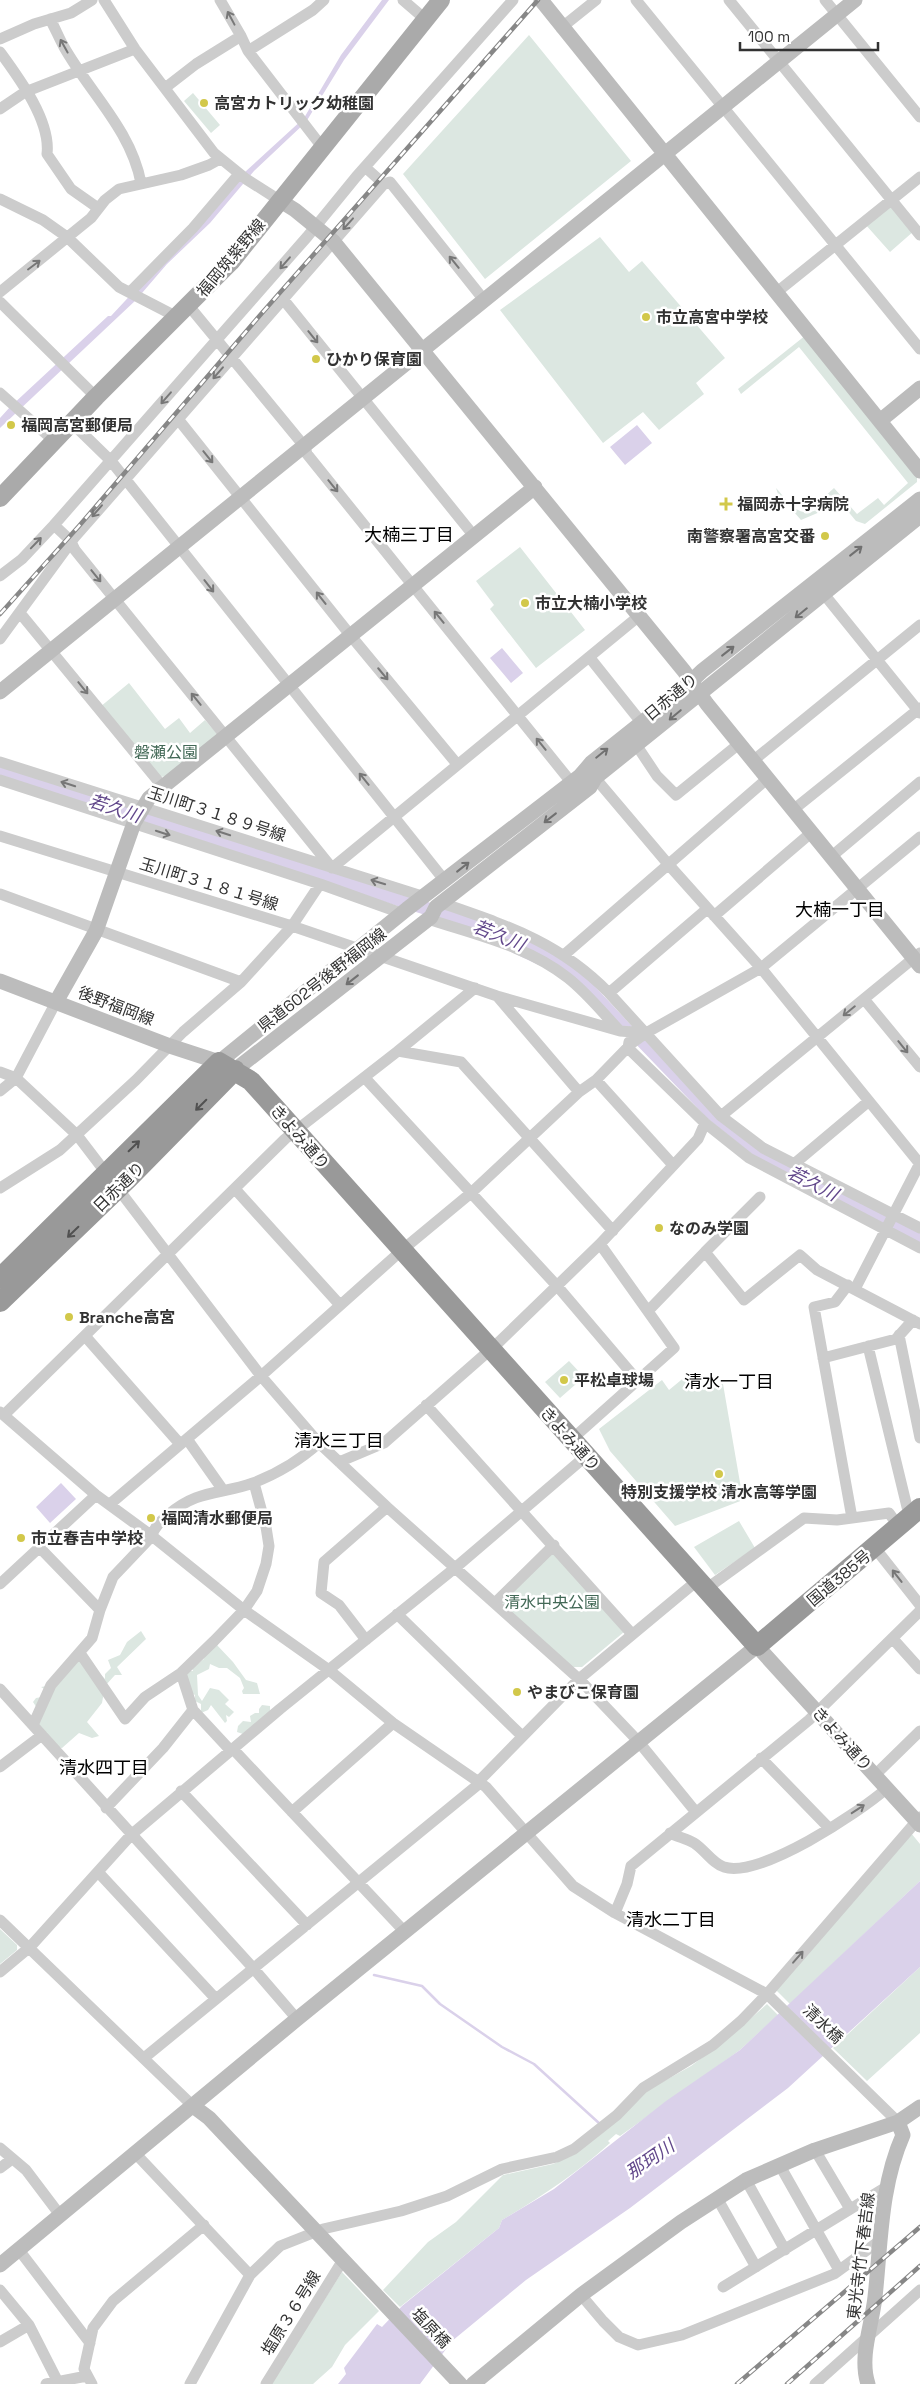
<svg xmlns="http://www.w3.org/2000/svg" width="920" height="2384" viewBox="0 0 920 2384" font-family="'Space Grotesk','Noto Sans JP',sans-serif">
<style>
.green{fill:#dce7e1}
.water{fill:#dad1ea}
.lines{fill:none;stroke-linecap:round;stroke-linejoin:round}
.stream{stroke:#dad1ea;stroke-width:2.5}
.street{stroke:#ccc;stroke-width:11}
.secondary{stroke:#bcbcbc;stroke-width:15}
.primary{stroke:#aaa;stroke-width:18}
.highway{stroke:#999;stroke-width:20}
.rail-casing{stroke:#878787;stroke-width:4.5}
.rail{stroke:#fff;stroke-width:2.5;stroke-dasharray:8;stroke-linecap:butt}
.oneway{stroke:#777}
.oneway2{stroke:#707070}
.oneway3{stroke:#515151}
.poi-dot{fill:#d2c84a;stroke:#fff;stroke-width:2}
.labels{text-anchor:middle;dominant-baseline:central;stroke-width:5;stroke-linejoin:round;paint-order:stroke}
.poi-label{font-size:16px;font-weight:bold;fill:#323232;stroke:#fff;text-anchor:start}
.street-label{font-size:16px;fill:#323232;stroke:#fff}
.park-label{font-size:16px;fill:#436957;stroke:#fff}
.neighbourhood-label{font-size:18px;fill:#000;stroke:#fff}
.water-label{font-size:18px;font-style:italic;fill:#62488b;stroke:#fff}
</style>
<rect width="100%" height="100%" fill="#fff"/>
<!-- green -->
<path class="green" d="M529,35L631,161L485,279L403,174Z
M193,93L220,125L211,133L184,101Z
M891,202L914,231L890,252L865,224Z
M600,237L629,272L642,261L725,358L696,383L704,394L659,430L643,412L603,443L500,310Z
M806,335L917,475V482L865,524L856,521L841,503L801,520L778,494L776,488C789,502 799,521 820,508L822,499L834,488L857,514L878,498L884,505L908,483L799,347L741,394L738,389Z
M520,547L585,630L536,668L490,609L494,605L476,581Z
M129,683L165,729L179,718L190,733L205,720L220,737L173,776L157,777L100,707Z
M569,1361L584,1377L560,1398L545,1382Z
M686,1376L697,1388L723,1384L743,1500L675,1526L610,1451L599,1429L662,1380L669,1390Z
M739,1521L755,1548L715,1575L694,1547Z
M554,1551L624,1632L582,1667H572L500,1602Z
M141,1631L146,1639L117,1667L122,1675H115L105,1686L102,1703L87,1722L99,1736L92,1738L79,1733L62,1748L55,1747L38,1729L37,1708L33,1702L36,1698L42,1697L46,1690L41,1687L47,1686L82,1655L105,1679V1674L111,1668L108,1660L120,1655L127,1642Z
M216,1644L233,1662L246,1680L257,1683L260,1694H243L242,1691L244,1688L240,1678L227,1668H219L210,1664L209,1669L197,1675L198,1695L202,1701L210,1688L219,1690L229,1700L225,1704L234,1712L229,1717L226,1715L227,1721L225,1723L211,1705L208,1710L201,1713V1704L195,1701V1695L187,1691L184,1677L188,1671H193L192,1668L204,1659L206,1649Z
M262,1705L270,1706V1712L243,1734L237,1732L238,1726L243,1721L251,1722L250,1716L255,1713H259V1709Z
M911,1833L920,1844V1881L790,2004L776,1990Z
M0,1929L17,1945V1950L0,1964Z
M920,1967V2033L867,2081L833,2048Z
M767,2004L778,2015L740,2050L620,2136L616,2134L608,2141L610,2143C577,2173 541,2197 502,2220L499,2228L400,2307L383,2290L428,2242L456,2222L503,2175L553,2164L573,2155L648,2090L691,2066L726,2040Z
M342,2272L379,2311L345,2345L332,2367L313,2384H271Z"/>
<!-- water -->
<path class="water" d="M382,0H389L344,60L306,122L254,171L210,223L167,264L136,300L0,428V418L10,407L108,316H111L245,172L304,118L341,55Z
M637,425L652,443L625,465L610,447Z
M502,648L523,673L511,683L490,658Z
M0,763L505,927L575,965L713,1113L920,1232V1244L758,1159L708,1119L577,983L450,923L0,778Z
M61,1483L76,1499L50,1523L36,1507Z
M920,1881V1967L788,2088L630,2208L526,2280L452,2341L420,2384H338L346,2374L344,2368L377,2324L382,2327L402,2306L499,2228L502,2220L554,2189L666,2101L740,2050Z"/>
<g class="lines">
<!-- stream -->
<path class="stream" d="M374,1975L422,1986L440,2004L502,2047L534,2064L600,2124"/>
<!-- street -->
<path class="street" d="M104,0L135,49L214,153L246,179L279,200
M220,0L241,36
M403,0L425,19
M636,0L920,349
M729,0L920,235
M825,0L920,117
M50,19C55,28 59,38 64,47C90,93 131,130 141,183
M561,28L596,0
M0,39L34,24L71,13L92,0
M248,51L322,147
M0,52C19,78 51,121 47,154L71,189L98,208
M165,88L196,64L241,36L248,51L313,10L324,0
M0,109L25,92L135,49
M366,168L384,184
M0,199L43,220L67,237L119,287L177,317
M0,292L91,218L105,200L119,189L181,175L209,165L220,159
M130,292L193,228L239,174
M777,292L920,177
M283,299L474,536
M0,302L96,397
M189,306L305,447L307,454L571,782
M0,393L54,441
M178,419L351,636L457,764
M72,423L111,461L445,881
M54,525L70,540L75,550L332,868L639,616
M0,576L22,559L54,525L307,237L356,177L513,0
M819,588L920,713
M20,613L163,787
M0,639L74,538L384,184L390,182L484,300
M590,658L641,722
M637,746L657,776L676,795L740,743
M754,760L920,625
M0,762L425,897
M591,773L668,864L761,968L920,1164
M0,780L320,884L401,913
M793,810L920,708
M0,836L292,926L497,996L620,1031L646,1033
M832,856L920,782
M0,894L241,982
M442,903C508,926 559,942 609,993L721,1116L763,1148L920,1228
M714,916L812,832
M428,919C476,935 528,946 568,978C587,993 602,1012 619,1030
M564,955L768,778
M609,993L707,909
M497,996L579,1092
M864,999L920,1067
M629,1042L628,1048L705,1123L749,1158L920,1248
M398,1051L475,988
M0,1072L16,1078L77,1135L261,1376L319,1443L387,1507L579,1679L638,1741L695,1811
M365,1078L558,1287L638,1381
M596,1080L673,1165
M0,1091L16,1078L56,1002
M721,1116L920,953
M794,1164L869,1101
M0,1188L60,1150L136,1080L183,1032L241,982L292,926L320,884
M235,1189L340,1305
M705,1252L760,1197
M848,1285L835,1302L814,1307L852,1518L889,1513L899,1527
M855,1289L920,1163
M648,1311L705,1252L744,1300L800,1255L817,1270L920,1324
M899,1335L920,1438
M85,1336L180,1444
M868,1346L907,1507L912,1515
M823,1358L896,1339L913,1320
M426,1405L632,1634
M0,1412L96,1495L152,1536L244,1610L329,1670L393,1723L486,1787L573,1886L615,1913L767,1994L898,2122
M4,1415L285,1139L398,1051L461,1062L613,1231
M187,1439L223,1490
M571,1440L674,1348L600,1244
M339,1462L384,1443L499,1342L600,1244L698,1139L705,1123
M110,1504L261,1376L401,1251L471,1193L579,1092L596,1080L632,1043L646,1033L761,968L920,837
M875,1548L920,1605
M0,1584L96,1495
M706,1589L804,1518L837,1520L852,1518
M495,1603L554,1545
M100,1610L113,1577L152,1536C154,1527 161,1521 168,1515C198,1489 220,1495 253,1483C279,1473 299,1461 319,1443
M397,1614L522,1736
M893,1639L920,1669
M366,1640L339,1605L321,1593L324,1562L387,1507
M80,1653L125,1719L145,1697L181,1673L214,1641L244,1610L257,1591L266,1564L269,1546L266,1527L254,1483
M181,1673L193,1710L231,1751
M0,1689L254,1969L297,2019
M33,1725L51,1685L92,1638L100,1610L40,1548
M233,1749L404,1931
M761,1758L829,1828
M0,1767L42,1735
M875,1775L920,1731
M478,1782L579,1679L698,1580
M181,1791L307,1925
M106,1808L163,1748L193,1710
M292,1812L393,1723
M670,1833C678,1837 687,1839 694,1843C704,1849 713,1864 724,1867C759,1879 860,1812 886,1789
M98,1872L216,1999
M615,1913L627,1884L631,1866L809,1720L920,1611
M0,1920L193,2106
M0,1972L30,1947L131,1835L280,1709L455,1568L586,1456
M144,2058L480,1783
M0,2148L26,2170L60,2215
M815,2150L850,2209
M135,2153L250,2275
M779,2164L839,2270
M0,2168L12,2159
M746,2180L785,2250
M717,2198L756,2267
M19,2250L90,2343
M723,2287L888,2186
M0,2290L29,2325L58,2382
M581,2295L603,2321L619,2337L638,2345L682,2335L834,2274L878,2242
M0,2342L29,2325
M46,2384L87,2376
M92,2384L84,2369L93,2328L113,2301L204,2225
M190,2384L250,2275L280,2246L323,2229L401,2211L447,2196L502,2169L557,2157L574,2149L617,2115L643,2088L713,2045L741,2021L767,1994L920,1817
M266,2384L343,2260
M815,2384L920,2290"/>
<!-- secondary -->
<path class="secondary" d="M541,0L920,471
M279,200L295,210L333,241L684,671L707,704L920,966
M881,420L920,388
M0,692L855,0
M0,981L170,1046L219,1062L407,909L580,776L592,762L680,692L702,671L920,499
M56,1002L96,931L134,823L149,798L535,487
M235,1070L431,917L436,907L590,787L595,778L920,516
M193,2106L209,2118L460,2384
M0,2265L297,2019L757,1646L920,1825
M473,2384L581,2295L681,2222L746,2180L815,2150L898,2122L920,2107
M868,2384C859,2357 872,2325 875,2297C881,2243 880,2187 903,2135L898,2122"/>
<!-- primary -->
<path class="primary" d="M0,498L96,397L231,262L441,0"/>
<!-- highway -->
<path class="highway" d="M0,1278L219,1062L251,1081L757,1646L920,1508
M0,1302L129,1178L235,1070"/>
<!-- rail casing -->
<g class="rail-casing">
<path id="rail" d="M0,614L79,526L262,313L538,0
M737,2384L920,2227
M787,2384L920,2266"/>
</g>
<!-- rail -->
<use href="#rail" class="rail"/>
</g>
<!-- one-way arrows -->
<defs><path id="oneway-shaft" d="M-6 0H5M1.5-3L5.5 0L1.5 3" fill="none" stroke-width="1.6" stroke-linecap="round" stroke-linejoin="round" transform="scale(1.25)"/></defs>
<g class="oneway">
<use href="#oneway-shaft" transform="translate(231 18) rotate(-118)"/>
<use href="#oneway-shaft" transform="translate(64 46) rotate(-119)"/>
<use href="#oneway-shaft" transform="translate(348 224) rotate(132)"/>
<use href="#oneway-shaft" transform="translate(454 262) rotate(-129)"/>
<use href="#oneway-shaft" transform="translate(285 263) rotate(131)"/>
<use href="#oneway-shaft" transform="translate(34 265) rotate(-37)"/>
<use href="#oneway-shaft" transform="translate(313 337) rotate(51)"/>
<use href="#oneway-shaft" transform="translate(218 373) rotate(131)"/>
<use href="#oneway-shaft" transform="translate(166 398) rotate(131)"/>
<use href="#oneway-shaft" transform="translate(208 457) rotate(51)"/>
<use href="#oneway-shaft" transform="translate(333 486) rotate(51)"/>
<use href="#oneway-shaft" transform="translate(97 511) rotate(131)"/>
<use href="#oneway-shaft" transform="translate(36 543) rotate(-46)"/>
<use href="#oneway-shaft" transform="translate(96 576) rotate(51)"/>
<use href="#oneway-shaft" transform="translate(209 586) rotate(52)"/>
<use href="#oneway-shaft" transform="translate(321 598) rotate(-128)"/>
<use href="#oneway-shaft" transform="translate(439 617) rotate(-129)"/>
<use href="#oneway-shaft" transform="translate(383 674) rotate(50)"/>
<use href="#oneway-shaft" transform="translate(83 688) rotate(51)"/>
<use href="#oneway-shaft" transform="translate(196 699) rotate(-129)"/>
<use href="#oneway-shaft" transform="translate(541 744) rotate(-129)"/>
<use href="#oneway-shaft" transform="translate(364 779) rotate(-129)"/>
<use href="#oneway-shaft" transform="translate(68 784) rotate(-162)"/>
<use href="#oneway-shaft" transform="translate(163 833) rotate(18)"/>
<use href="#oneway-shaft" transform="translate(223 833) rotate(-162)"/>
<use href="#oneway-shaft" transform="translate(378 882) rotate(-163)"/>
<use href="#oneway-shaft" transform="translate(849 1011) rotate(141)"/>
<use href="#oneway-shaft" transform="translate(903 1047) rotate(51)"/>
<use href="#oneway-shaft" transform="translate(897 1576) rotate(-128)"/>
<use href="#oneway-shaft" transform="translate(858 1809) rotate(-33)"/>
<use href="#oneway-shaft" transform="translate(798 1957) rotate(-49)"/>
</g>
<g class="oneway2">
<use href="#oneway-shaft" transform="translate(856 551) rotate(-38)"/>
<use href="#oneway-shaft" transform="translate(801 613) rotate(141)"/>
<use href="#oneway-shaft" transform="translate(728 651) rotate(-38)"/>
<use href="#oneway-shaft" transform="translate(675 715) rotate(140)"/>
<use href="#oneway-shaft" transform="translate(602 753) rotate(-39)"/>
<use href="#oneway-shaft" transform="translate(550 818) rotate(142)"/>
<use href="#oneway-shaft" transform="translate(463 867) rotate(-38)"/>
<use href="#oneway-shaft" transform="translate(352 980) rotate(142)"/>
</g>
<g class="oneway3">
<use href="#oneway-shaft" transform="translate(201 1105) rotate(135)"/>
<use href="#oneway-shaft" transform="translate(134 1146) rotate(-44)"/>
<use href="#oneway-shaft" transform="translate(73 1232) rotate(136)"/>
</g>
<!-- markers -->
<g class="poi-dot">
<circle cx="204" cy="103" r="5"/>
<circle cx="646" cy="317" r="5"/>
<circle cx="316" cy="359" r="5"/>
<circle cx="11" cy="425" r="5"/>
<path d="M723.5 496.5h5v5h5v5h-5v5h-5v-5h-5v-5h5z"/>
<circle cx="825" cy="536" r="5"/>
<circle cx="525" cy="603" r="5"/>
<circle cx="659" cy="1228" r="5"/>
<circle cx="69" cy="1317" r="5"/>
<circle cx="564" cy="1380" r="5"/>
<circle cx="719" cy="1474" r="5"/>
<circle cx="151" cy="1518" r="5"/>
<circle cx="21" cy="1538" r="5"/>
<circle cx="517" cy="1692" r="5"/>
</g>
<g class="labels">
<!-- poi labels -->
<g class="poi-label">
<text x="214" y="103">高宮カトリック幼稚園</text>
<text x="656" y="317">市立高宮中学校</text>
<text x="326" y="359">ひかり保育園</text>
<text x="21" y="425">福岡高宮郵便局</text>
<text x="737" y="504">福岡赤十字病院</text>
<text x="815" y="536" text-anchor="end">南警察署高宮交番</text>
<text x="535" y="603">市立大楠小学校</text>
<text x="669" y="1228">なのみ学園</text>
<text x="79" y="1317">Branche高宮</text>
<text x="574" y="1380">平松卓球場</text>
<text x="719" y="1492" text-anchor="middle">特別支援学校 清水高等学園</text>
<text x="161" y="1518">福岡清水郵便局</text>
<text x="31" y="1538">市立春吉中学校</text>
<text x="527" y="1692">やまびこ保育園</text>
</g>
<!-- street labels -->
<g class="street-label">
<text transform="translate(231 258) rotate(-50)">福岡筑紫野線</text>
<text transform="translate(671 697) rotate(-40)">日赤通り</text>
<text transform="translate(217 814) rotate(18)">玉川町３１８９号線</text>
<text transform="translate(209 884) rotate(17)">玉川町３１８１号線</text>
<text transform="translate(322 980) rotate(-38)">県道602号後野福岡線</text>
<text transform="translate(116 1006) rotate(21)">後野福岡線</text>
<text transform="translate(300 1137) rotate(49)">きよみ通り</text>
<text transform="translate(119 1187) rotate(-44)">日赤通り</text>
<text transform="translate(570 1439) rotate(48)">きよみ通り</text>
<text transform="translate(839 1578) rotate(-40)">国道385号</text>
<text transform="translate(842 1739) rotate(48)">きよみ通り</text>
<text transform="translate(823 2024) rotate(44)">清水橋</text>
<text transform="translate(861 2256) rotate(-83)">東光寺竹下春吉線</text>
<text transform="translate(291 2313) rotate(-58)">塩原３６号線</text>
<text transform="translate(431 2328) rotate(47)">塩原橋</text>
</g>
<!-- park labels -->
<g class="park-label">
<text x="166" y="752">磐瀬公園</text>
<text x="552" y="1602">清水中央公園</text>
</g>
<!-- neighbourhood labels -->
<g class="neighbourhood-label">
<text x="409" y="534">大楠三丁目</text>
<text x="840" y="909">大楠一丁目</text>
<text x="729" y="1381">清水一丁目</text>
<text x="339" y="1440">清水三丁目</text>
<text x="104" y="1767">清水四丁目</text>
<text x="671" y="1919">清水二丁目</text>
</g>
<!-- water labels -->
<g class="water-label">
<text transform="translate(115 808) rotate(18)">若久川</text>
<text transform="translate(499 935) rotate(22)">若久川</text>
<text transform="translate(813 1183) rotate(27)">若久川</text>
<text transform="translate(650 2159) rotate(-35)">那珂川</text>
</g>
</g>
<!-- scale -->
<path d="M740 42v8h138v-8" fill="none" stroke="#323232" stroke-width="2.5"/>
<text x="748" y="42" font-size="15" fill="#323232" stroke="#ffffff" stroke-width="4" paint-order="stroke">100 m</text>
</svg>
